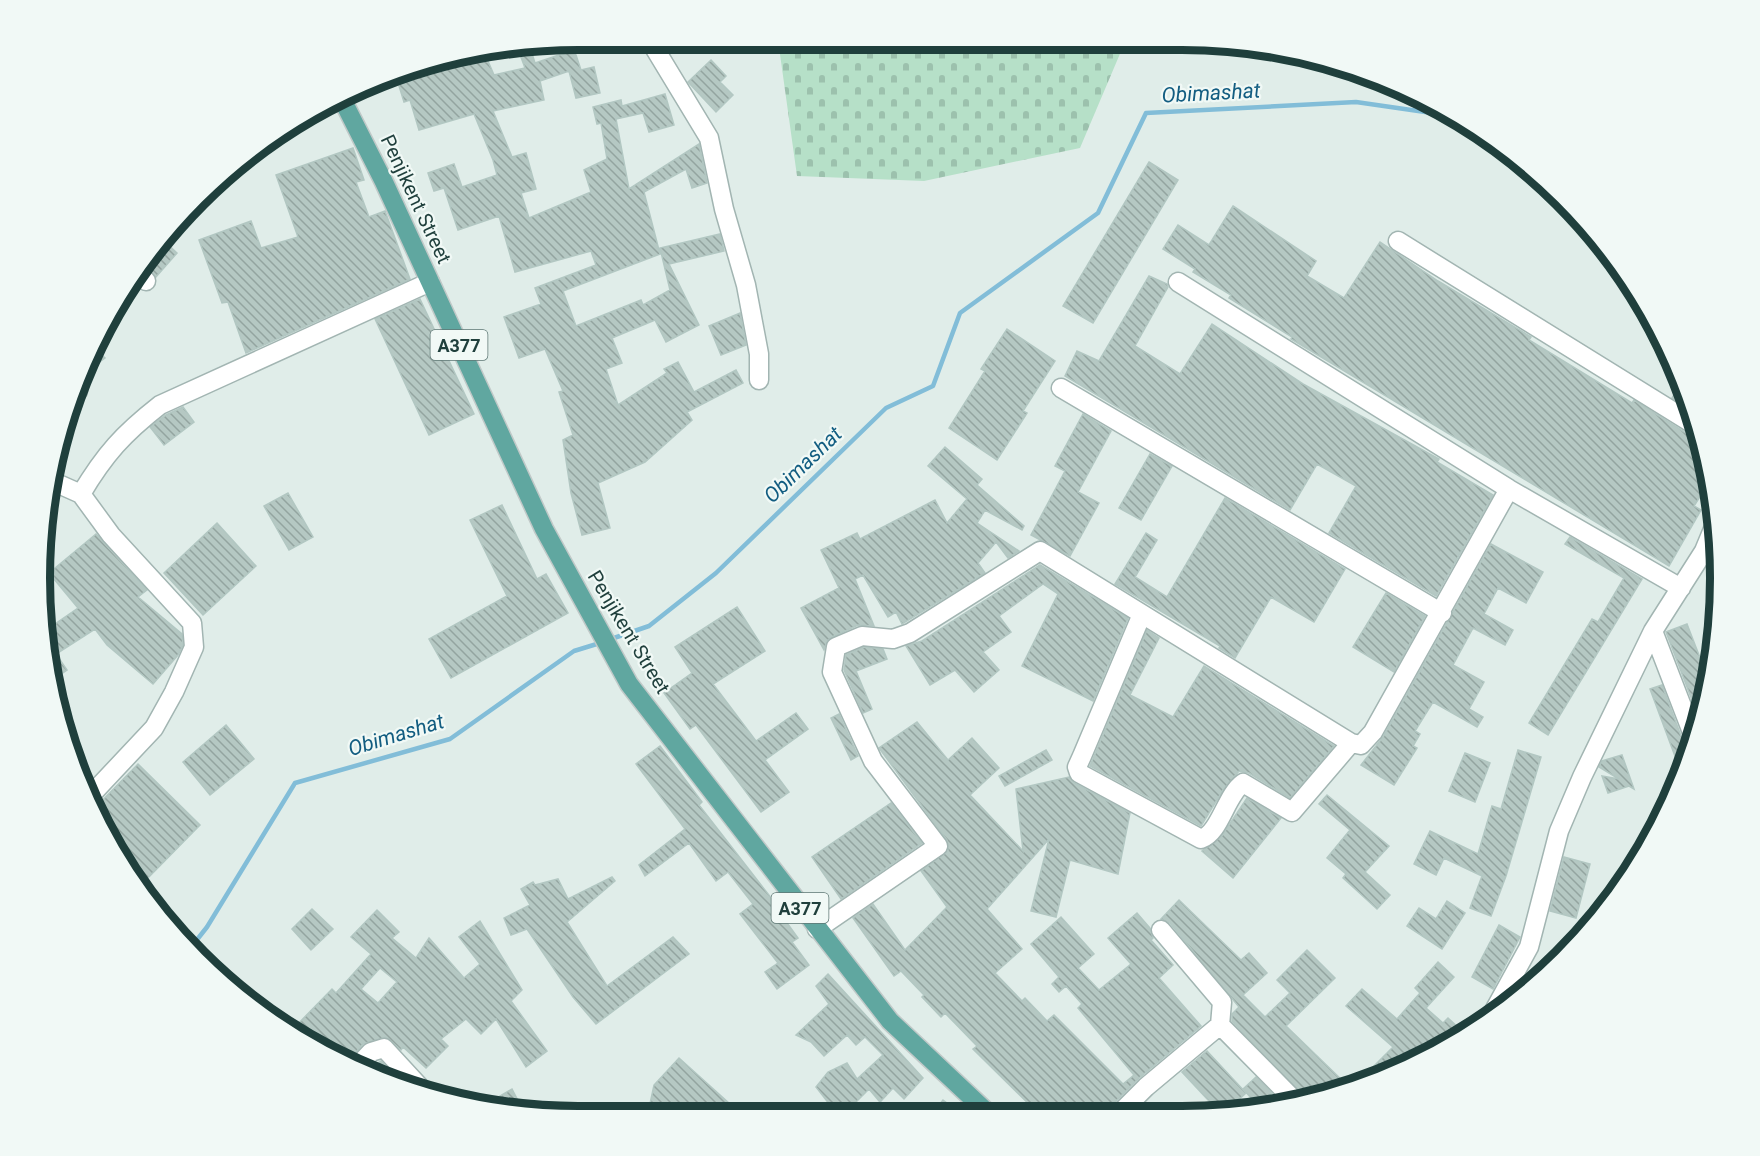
<svg xmlns="http://www.w3.org/2000/svg" width="1760" height="1156" viewBox="0 0 1760 1156" font-family="Roboto,sans-serif">
<style>
.cemetery{fill:url(#cemetery-stones)}
.lines{fill:none;stroke-linecap:round;stroke-linejoin:round}
.stream{stroke:#82bdd8;stroke-width:4.5}
.building{fill:url(#building-back-hatch);stroke:#b2c7c2;stroke-width:1.5;fill-rule:evenodd}
.minor-casing{stroke:#a2b5b2;stroke-width:21}
.major-casing{stroke:#c0c9c8;stroke-width:21}
.minor{stroke:#fff;stroke-width:18}
.major{stroke:#60a7a0;stroke-width:18}
.labels{text-anchor:middle;dominant-baseline:central;stroke-width:4.5;stroke-linejoin:round;paint-order:stroke}
.shield{fill:#f1f9f6;stroke:#5e7774;stroke-width:1.5}
.shield-label{font-size:18px;font-weight:bold;fill:#1f3f3c}
.street-label{font-size:20px;fill:#1f3f3c;stroke:#f1f9f6}
.water-label{font-size:21px;font-style:italic;fill:#125d81;stroke:#f1f9f6}
.rim{fill:none;stroke:#1f3f3c;stroke-width:8}
</style>
<defs>
<pattern id="cemetery-stones" width="16" height="16" patternUnits="userSpaceOnUse" patternTransform="scale(1.5)"><rect width="16" height="16" fill="#b6e0c8"/><path d="M2 7V4a2 2 0 0 1 4 0v3zM10 15v-3a2 2 0 0 1 4 0v3z" fill="#9cc1ad"/></pattern>
<pattern id="building-back-hatch" width="6" height="6" patternUnits="userSpaceOnUse" patternTransform="scale(1.5)"><rect width="6" height="6" fill="#b5c8c3"/><path d="M-1 5l2 2M0 0l6 6M5-1l2 2" fill="none" stroke="#93a4a0"/></pattern>
</defs>
<rect width="100%" height="100%" fill="#e0ede9"/>
<!-- cemetery -->
<path class="cemetery" d="M778,40L1176,43L1122,49L1080,148L924,181L797,176Z"/>
<g class="lines">
<!-- stream -->
<path class="stream" d="M611,639L649,626L716,573L886,408L933,386L960,313L1098,213L1146,113L1356,102L1432,113L1441,108
M192,946L207,927L295,783L450,739L574,651L600,643"/>
</g>
<!-- building -->
<path class="building" d="M571,40L581,70L594,67L600,93L576,98L569,71L540,81L544,100L493,111L512,157L526,153L536,189L521,193L529,218L591,192L584,170L607,159L601,123L597,124L593,107L621,100L622,106L665,94L674,125L649,132L643,113L616,119L629,189L699,144L707,183L692,188L686,169L644,192L660,254L563,291L576,326L641,300L643,305L670,290L660,248L720,234L724,251L669,264L699,325L666,342L655,320L612,338L622,363L606,369L618,405L667,373L664,369L678,362L694,392L736,370L743,383L687,412L692,420L645,462L598,483L610,528L582,535L571,493L563,440L573,435L559,392L563,391L545,349L519,358L504,317L541,304L535,288L596,265L591,251L515,272L499,216L458,230L444,188L434,191L428,173L454,164L462,187L497,175L493,160L474,114L419,130L410,100L404,102L395,73L405,68L485,54L494,75L525,68L518,49L530,47L535,63L565,53L562,42Z
M711,60L726,76L720,82L733,95L716,112L688,82Z
M353,148L364,180L356,182L369,217L385,211L410,279L246,353L228,302L222,303L199,240L251,221L261,248L298,237L276,175Z
M1149,162L1178,180L1093,323L1063,306Z
M1233,206L1316,261L1307,276L1344,298L1380,242L1438,281L1531,337L1529,340L1632,403L1634,400L1692,437H1702L1710,481L1694,506L1701,510L1669,566L1291,339L1292,337L1229,298L1231,295L1193,272L1195,269L1163,249L1178,225L1209,245Z
M162,239L177,253L156,277L143,264L151,250Z
M1603,243L1610,250L1625,276L1595,254Z
M1149,276L1167,284L1168,287L1135,346L1180,374L1212,324L1303,384L1439,459L1437,462L1493,495L1436,596L1329,533L1356,486L1317,464L1290,510L1065,376L1077,351L1099,361Z
M420,299L474,414L429,435L375,319Z
M740,313L746,345L721,355L709,326Z
M1007,329L1055,361L1023,411L1027,413L997,460L949,428L985,371L981,369Z
M94,348L105,358L79,377L80,372Z
M1682,382L1688,400L1692,410L1672,398Z
M183,407L194,422L164,445L150,427L166,415Z
M1083,414L1111,431L1078,492L1099,503L1070,556L1031,535L1065,471L1055,466Z
M945,447L982,479L977,485L1024,526L1022,530L985,510L977,523L1019,551L1008,558L996,542L978,563L985,573L902,624L896,612L888,617L863,575L855,579L874,626L858,625L832,637L827,641L824,650L801,608L839,588L821,550L857,533L860,539L935,500L947,523L967,499L928,466Z
M1150,454L1172,466L1141,520L1119,508Z
M288,493L313,537L289,550L264,506Z
M1225,498L1345,569L1314,622L1271,597L1235,658L1219,648L1220,646L1115,584L1146,533L1157,540L1135,577L1167,597Z
M502,505L537,579L546,574L568,613L451,678L429,639L507,596L470,520Z
M217,523L256,566L203,615L164,573Z
M96,534L147,590L138,597L182,634L183,645L178,655L153,684L107,645L95,629L56,654L67,670L54,679L49,628L78,608L49,573Z
M1570,537L1642,579L1548,735L1529,723L1592,619L1598,622L1624,578L1565,544Z
M1491,544L1543,572L1526,603L1498,588L1484,614L1513,630L1505,645L1473,628L1453,665L1484,682L1469,709L1483,717L1477,727L1433,702L1415,731L1420,734L1413,746L1417,748L1394,785L1361,765L1383,737Z
M1040,565L1128,618L1093,701L1022,666L1058,594L1043,584L999,616L1011,632L983,652L999,670L974,692L955,670L930,685L906,646L922,641Z
M1386,593L1425,616L1394,672L1353,647Z
M737,607L765,651L713,684L756,741L796,713L808,729L765,760L789,792L761,812L696,725L690,729L664,693L692,673L675,647Z
M1687,624L1709,681L1700,721L1666,632Z
M1147,630L1159,638L1130,695L1173,717L1204,666L1334,746L1290,798L1249,773L1239,771L1223,790L1201,826L1090,766Z
M864,647L883,649L887,659L856,671L872,709L863,713L844,670L846,655Z
M1662,685L1684,744L1692,751L1682,775L1650,689Z
M839,714L858,756L851,760L831,718Z
M917,722L948,760L972,738L999,768L970,795L1023,851L1016,789L1069,777L1074,783L1130,813L1118,874L1070,860L1056,917L1031,911L1049,839L987,909L1022,949L995,973L1022,1001L1025,998L1047,1021L1054,1015L1123,1084L1134,1075L1078,1008L1082,1004L1066,986L1059,992L1052,984L1059,977L1031,944L1061,917L1094,954L1078,968L1099,990L1131,964L1108,938L1137,913L1150,928L1153,938L1151,940L1173,965L1159,978L1201,1026L1138,1079L1110,1107L1107,1115H1040L973,1049L977,1046L945,1013L941,1017L922,997L924,995L901,971L894,976L853,918L873,904L905,950L947,907L921,871L948,851L947,840L879,748Z
M226,725L254,759L210,795L183,762Z
M660,746L702,802L699,805L779,908L777,909L798,938L792,942L809,965L777,989L765,972L778,963L740,914L753,904L728,872L716,881L689,843L645,876L639,865L685,829L636,764Z
M1046,750L1052,760L1005,786L999,776Z
M1518,750L1541,757L1506,876L1491,916L1470,908L1482,876L1444,858L1436,875L1414,864L1430,831L1478,854L1492,806L1501,809Z
M1465,753L1490,763L1475,802L1449,791Z
M1622,755L1634,789L1629,786L1608,793L1602,776L1619,779L1599,767L1602,761Z
M138,764L200,825L144,882L111,848L95,808Z
M1327,795L1389,846L1365,872L1390,895L1377,909L1343,878L1346,874L1327,858L1350,830L1319,804Z
M1247,798L1281,818L1233,878L1202,851L1221,837Z
M891,803L922,843L841,899L812,857Z
M1564,857L1590,864L1576,918L1550,911Z
M612,877L615,881L567,922L607,986L673,937L689,954L596,1024L573,997L527,929L511,935L504,918L530,905L521,889L533,882L535,885L558,879L568,899Z
M1179,900L1241,960L1249,953L1267,973L1243,995L1265,1017L1290,993L1277,980L1307,950L1335,978L1286,1026L1350,1088L1308,1101L1232,1021V1014L1239,1007L1170,923L1161,919Z
M1447,901L1465,913L1442,949L1407,926L1419,908L1436,919Z
M312,909L333,929L311,950L292,929Z
M377,910L399,932L392,938L416,958L429,938L464,978L480,964L459,937L480,921L522,990L511,1001L547,1051L526,1067L496,1019L481,1034L466,1019L441,1039L448,1046L426,1068L403,1047L401,1050L386,1037L363,1044L346,1064L292,1030L332,989L336,993L371,954L351,937ZM380,968L397,982L378,1003L361,989Z
M1499,925L1520,937L1493,989L1472,977Z
M1438,962L1454,977L1426,1008L1443,1023L1448,1018L1463,1032L1426,1058L1420,1052L1405,1067L1373,1079L1367,1073L1393,1047L1346,1006L1362,989L1397,1019L1420,993L1415,988Z
M828,974L923,1078L904,1099L893,1088L880,1102L869,1089L844,1114H837L816,1087L828,1072L847,1063L857,1079L883,1055L865,1037L856,1045L847,1035L824,1056L811,1042L796,1035L829,1004L816,986Z
M1207,1051L1246,1093L1222,1115L1182,1072Z
M679,1058L740,1113H648L654,1085Z
M381,1061L397,1079L369,1070Z
M1256,1077L1283,1105L1261,1109L1243,1089Z
M512,1089L524,1112H507L500,1096Z
M943,1100L963,1115L932,1114Z"/>
<g class="lines">
<!-- minor casing -->
<g class="minor-casing">
<path id="minor" d="M649,39L709,138L724,209L746,285L759,354V380
M1398,241L1698,427
M137,273L146,281
M1178,282L1509,489L1681,588
M1061,388L1442,613
M76,389L78,391
M54,482L81,494
M1142,614L1082,756L1077,767L1079,773L1201,839C1220,833 1226,795 1243,783L1292,812L1351,743L1361,745L1373,732L1509,489
M1653,631L1695,740
M90,796L154,728L174,692L194,647L192,623L111,535L81,494C105,454 123,434 160,405L430,282
M817,929L938,846L873,761L832,672L836,647L862,636L893,639L910,633L1040,551L1351,743
M1161,930L1222,1002L1220,1025
M1490,1018L1529,947L1559,831L1582,777L1653,631L1704,551L1716,522
M357,1067L371,1052L384,1048L419,1086
M1118,1115L1146,1087L1220,1025L1297,1103"/>
</g>
<!-- major casing -->
<g class="major-casing">
<path id="major" d="M342,99L384,182L544,529L629,684L890,1021L990,1115"/>
</g>
<!-- minor -->
<use href="#minor" class="minor"/>
<!-- major -->
<use href="#major" class="major"/>
</g>
<g class="labels">
<!-- shield labels -->
<g class="shield">
<rect x="430.5" y="330" width="57" height="30" rx="4.5"/>
<rect x="771.5" y="893" width="57" height="30" rx="4.5"/>
</g>
<g class="shield-label">
<text x="459" y="345">A377</text>
<text x="800" y="908">A377</text>
</g>
<!-- street labels -->
<g class="street-label">
<text transform="translate(416 199) rotate(65)">Penjikent Street</text>
<text transform="translate(629 632) rotate(59)">Penjikent Street</text>
</g>
<!-- water labels -->
<g class="water-label">
<text transform="translate(1211 93) rotate(-3)">Obimashat</text>
<text transform="translate(803 465) rotate(-44)">Obimashat</text>
<text transform="translate(396 735) rotate(-17)">Obimashat</text>
</g>
</g>
<!-- crop -->
<path d="M0 0H1760V1156H0ZM578 50H1182A528 528 0 0 1 1710 578V578A528 528 0 0 1 1182 1106H578A528 528 0 0 1 50 578V578A528 528 0 0 1 578 50Z" fill="#f1f9f6" fill-rule="evenodd"/>
<path class="rim" d="M578 50H1182A528 528 0 0 1 1710 578V578A528 528 0 0 1 1182 1106H578A528 528 0 0 1 50 578V578A528 528 0 0 1 578 50Z"/>
</svg>
